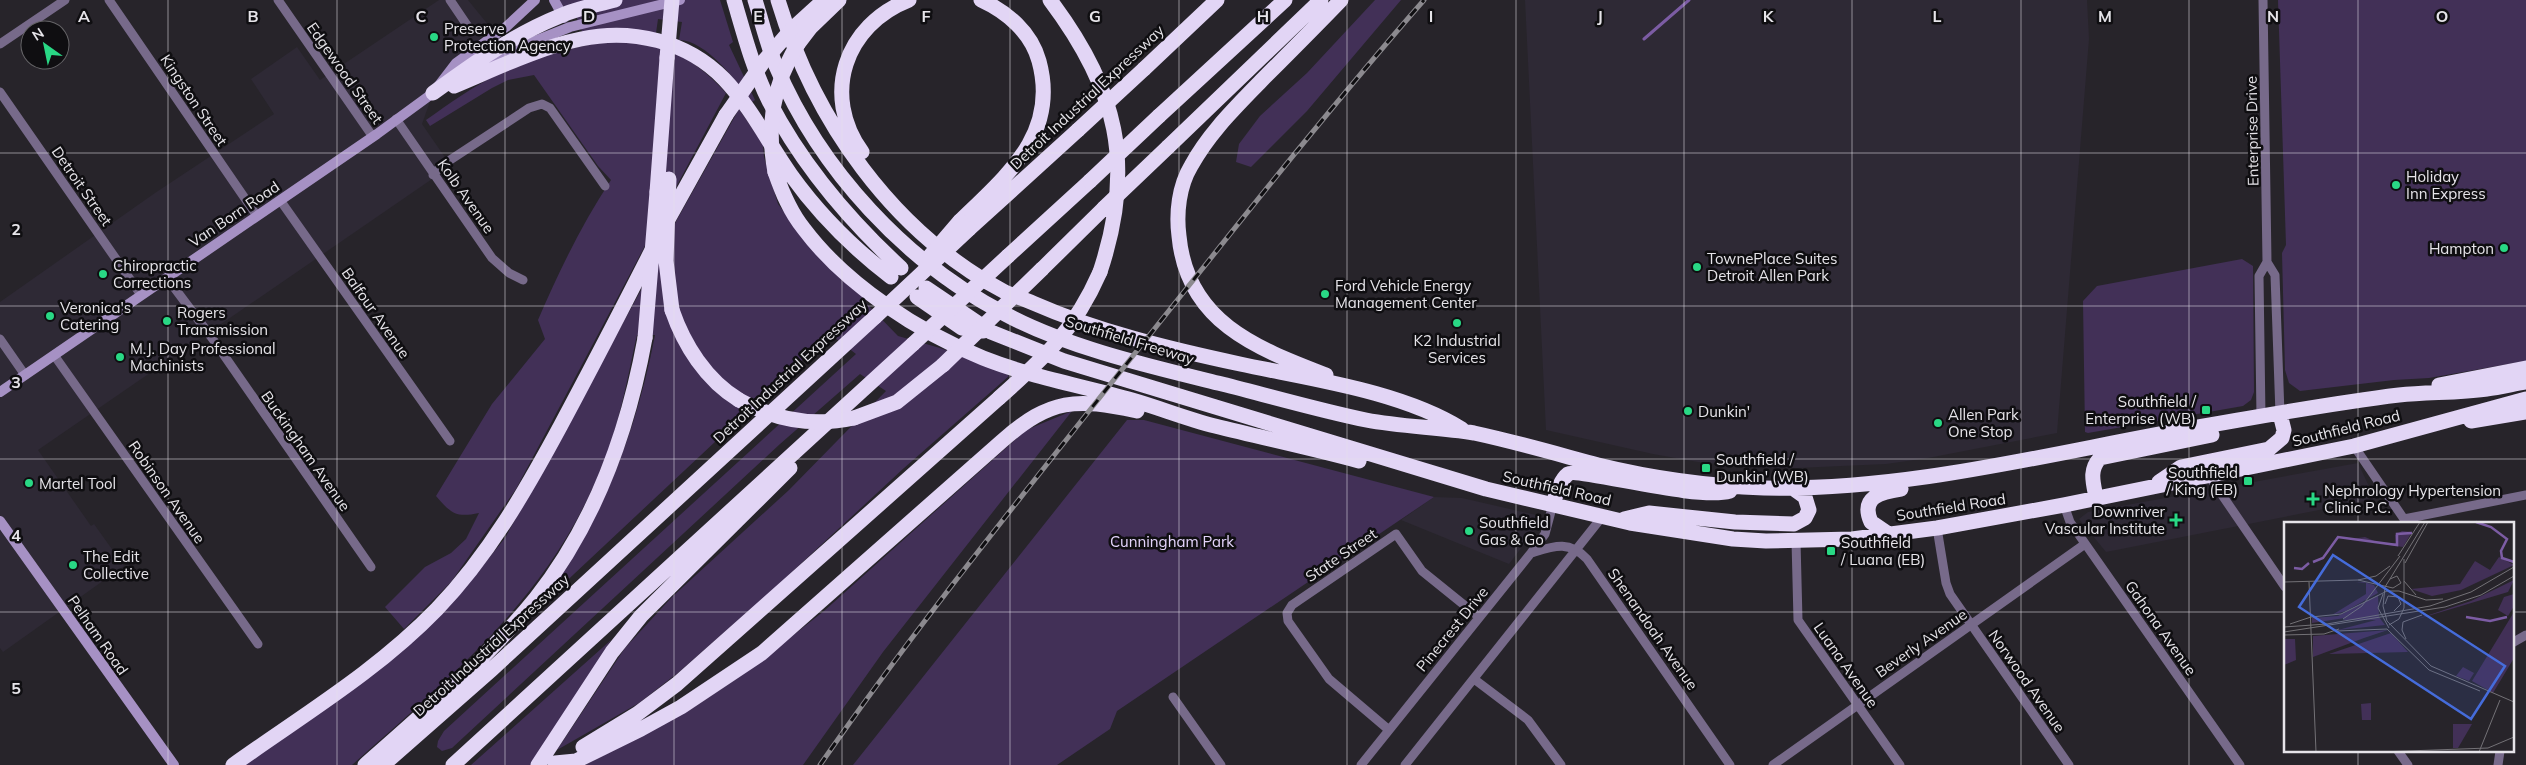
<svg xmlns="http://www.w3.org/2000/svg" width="2526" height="765" viewBox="0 0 2526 765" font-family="Mulish,sans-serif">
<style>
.built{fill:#2e2935}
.green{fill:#423057}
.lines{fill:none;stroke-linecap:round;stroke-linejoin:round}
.stream{stroke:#7c5ca4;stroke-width:3}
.street{stroke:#776a8a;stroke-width:9}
.secondary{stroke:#a691c4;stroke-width:10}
.highway{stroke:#e2d5f5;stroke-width:15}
.rail-casing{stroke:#8c8a8f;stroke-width:5}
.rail{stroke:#0f0e11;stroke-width:3;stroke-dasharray:9;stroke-linecap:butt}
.highway-bridge{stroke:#e2d5f5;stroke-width:15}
.grid{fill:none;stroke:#e6e4e9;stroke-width:1;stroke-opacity:0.55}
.poi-dot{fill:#29d885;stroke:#0f0e11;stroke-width:2}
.labels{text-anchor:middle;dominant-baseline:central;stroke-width:5;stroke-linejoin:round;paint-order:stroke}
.poi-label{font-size:15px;fill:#e6e4e9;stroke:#0f0e11;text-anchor:start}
.street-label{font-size:15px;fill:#e6e4e9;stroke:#0f0e11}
.park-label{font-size:15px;fill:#e4d4fc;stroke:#0f0e11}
.inset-river{fill:none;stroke:#7c5ca4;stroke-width:2.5}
.inset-road{fill:none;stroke:#737176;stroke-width:1}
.view{fill:#456cdb;fill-opacity:0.15;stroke:#456cdb;stroke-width:2.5}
.inset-edge{fill:none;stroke:#e6e4e9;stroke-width:2.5}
.grid-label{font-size:16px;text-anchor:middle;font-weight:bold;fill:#e6e4e9;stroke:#0f0e11;stroke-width:5;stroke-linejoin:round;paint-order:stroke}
</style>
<rect width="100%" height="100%" fill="#27242a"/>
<!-- built -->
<path class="built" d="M439,0H468L490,27L433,93L422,124L451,166L38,450L91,526L94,524L124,566L3,652L0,648V302L155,193L274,114L251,79L297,47L320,80Z
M1525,0H2087L2089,39L2057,433L1928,458L1886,464L1797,468L1745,467L1698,462L1653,454L1546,430Z
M2358,463L2375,499L2106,552L2079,519L2088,512Z
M1434,497L1462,498L1536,515L1539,525L1509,564L1401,520Z"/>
<!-- green -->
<path class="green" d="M559,0H720L733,42L729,45L755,100L752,102C737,82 706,40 679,40L682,22L658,19L656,33L583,34L573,8L563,6Z
M1375,0H1401L1307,111L1251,167L1236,162L1239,144L1260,116L1307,73Z
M2278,0H2526V361L2429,378L2394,380L2300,391L2289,383L2285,370L2282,253L2286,245Z
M606,41C659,40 691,54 726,93L516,489L451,582L404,629L385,607L425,567L451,553L466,539L479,513C455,518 451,513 436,496L492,404L545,339L538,320C559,271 582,224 611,180L598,166L534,75L508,80L492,88L430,126L426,120C450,103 474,86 500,73C533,56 570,49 606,41Z
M739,109L763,144L764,157L778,204L816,254L864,296L865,302L898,336L940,348L1002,370L1009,376L904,468L779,584L679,672L639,703L557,750L625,648L672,597L789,490L886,391L860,374L780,444L452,748L442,751L437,747L438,741L444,731L856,354L830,334L541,605L539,603C555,579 574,555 588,530C621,468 642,403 655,335H637C628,375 621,417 606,456C555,592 457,671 352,765H244L459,595L505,538L641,290L674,225Z
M2242,259L2253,266L2254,392L2251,400L2243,406L2088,433L2085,432L2083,301L2097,286Z
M1072,411L883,652L803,765H585L694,707L745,673L824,611L1026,430Z
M1127,420H1144L1434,497L1117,711L1110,729L1057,765H853Z
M611,640L536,762L531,765H471Z"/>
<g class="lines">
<!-- stream -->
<path class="stream" d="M1644,39L1689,0"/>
<!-- street -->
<path class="street" d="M109,0L257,216
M278,0L373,137
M450,0L471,31
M0,44L65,0
M0,92L141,295
M396,119L492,258L509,273L523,280
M433,175L441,166L529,108L542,104L550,108L605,186
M280,200L450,441
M2267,262L2275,275L2280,414
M167,278L212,338L371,567
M0,339L25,375
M54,355L258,644
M2261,417L2259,276L2267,262L2263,0
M2354,446L2406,522
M2209,476L2285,587
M2064,505L2070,522L2240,765
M2404,519L2526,495
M1937,528L1946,583L1950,594L2069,765
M1796,541L1798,620L1900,765
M1531,553C1554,546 1569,540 1587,559L1730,765
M2512,643L2526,635
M1474,679L1528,720L1561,765
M1173,697L1221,765
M1389,730L1329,679L1288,621L1287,613L1292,605L1396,534L1422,571L1479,617
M2398,751L2408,765
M1361,765L1531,553L1545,534L1553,504
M1405,765L1602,517
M1773,765L2085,544
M2498,765L2500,751"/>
<!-- secondary -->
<path class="secondary" d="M554,0L564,18
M490,64L535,41L570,27L680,0
M0,392L377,134L433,93L456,63L506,27L535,0
M0,521L174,765"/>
<!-- highway -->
<path class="highway" d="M734,0C744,34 753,69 769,101C802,165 849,220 901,268
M755,0C762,22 767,44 776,66C820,170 906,263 1007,315C1069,348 1153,367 1222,384C1270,396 1318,410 1366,420C1402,427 1438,427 1474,433C1516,442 1557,454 1598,465C1651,478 1710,486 1764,488C1913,491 2058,451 2204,426C2268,415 2333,403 2399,395C2428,392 2458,393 2487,389C2500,388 2513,384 2526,382
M778,0C814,120 892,232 1005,292C1014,296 1024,299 1033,303C1099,332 1170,349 1240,364C1310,379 1401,391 1462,429
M1050,0C1117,89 1136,164 1100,272
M791,30L824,0
M798,44L811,27L839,0
M1144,69L1217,0
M454,86C495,69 537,48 581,39C632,28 687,41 724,79C751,107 769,144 791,175C819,214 853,248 891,277
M433,93C474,63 513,35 560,16C577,8 597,5 615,0
M1159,116L1285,0
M1168,147L1321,0
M862,152C821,95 845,25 909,0
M775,172C782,192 790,212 804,229C846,285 919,332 983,358C1031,377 1083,386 1132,400C1160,408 1187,419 1215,426C1263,438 1311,448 1359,461
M657,192L667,58
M960,221C1007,175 1059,134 1039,61C1031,32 1007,12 981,0
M666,223L726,115
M969,229L1078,130
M1008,256L1090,181
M1042,269L1104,208
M926,288L991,332L1064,361L1486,489L1630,523L1733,539L1766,541L1852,539L1937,528L2064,505L2354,446L2526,399
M917,297L962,328L983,331
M672,310C684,345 706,380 739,400
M1326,375C1256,348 1187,322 1179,236C1176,213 1179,186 1191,166C1209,133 1235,108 1261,81C1288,54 1315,27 1341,0
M2439,385L2526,368
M854,418L897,402L943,365
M2471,421L2526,412
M2159,482L2181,467L2269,449L2282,438L2284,430L2280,414
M2096,497C2093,482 2089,470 2100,458L2212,435
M1553,504C1556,495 1560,480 1568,474C1578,467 1696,501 1730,491
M1624,519L1649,513L1735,522L1794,524L1805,518L1809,510L1805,497L1791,487
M1890,535L1871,522C1860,497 1881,492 1901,489
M583,747L637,714L677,684L999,398
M555,763L576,761L641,729L681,707L762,653L1002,441C1051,398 1076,398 1137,411
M233,765C303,715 377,671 437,609C489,555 526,490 561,425C592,367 622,309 652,250
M365,765C425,712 486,660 536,598C595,523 628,431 645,338
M383,765L491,670L875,317
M453,765L913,344
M538,765L612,652L641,616L790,468"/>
<!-- rail casing -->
<g class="rail-casing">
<path id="rail" d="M820,765C914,629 1018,501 1120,372C1220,247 1319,120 1424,0"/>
</g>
<!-- rail -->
<use href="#rail" class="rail"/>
<!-- highway-bridge -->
<path class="highway-bridge" d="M667,58L672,0
M726,115L764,61L791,30
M1078,130L1144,69
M775,172C766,125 773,84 798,44
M669,179L666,261L672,310
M1090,181L1159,116
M1104,208L1168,147
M930,256L960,221
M875,317L969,229
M645,338L657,192
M913,344L1008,256
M943,365L1042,269
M999,398C1046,356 1074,331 1100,272
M739,400C775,420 813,427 854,418"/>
</g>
<!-- grid -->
<path class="grid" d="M168,0V765M337,0V765M505,0V765M674,0V765M842,0V765M1010,0V765M1179,0V765M1347,0V765M1516,0V765M1684,0V765M1852,0V765M2021,0V765M2189,0V765M2358,0V524M0,153H2526M0,306H2526M0,459H2526M0,612H2285M2512,612H2526M2358,751V765"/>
<!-- markers -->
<g class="poi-dot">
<circle cx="434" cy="37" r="5"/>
<circle cx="2396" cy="185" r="5"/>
<circle cx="2504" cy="248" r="5"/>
<circle cx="1697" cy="267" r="5"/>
<circle cx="103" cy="274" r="5"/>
<circle cx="1325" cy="294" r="5"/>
<circle cx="50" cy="316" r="5"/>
<circle cx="167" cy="321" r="5"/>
<circle cx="1457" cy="323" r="5"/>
<circle cx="120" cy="357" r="5"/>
<rect x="2201" y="405" width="10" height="10" rx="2.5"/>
<circle cx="1688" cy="411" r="5"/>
<circle cx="1938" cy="423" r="5"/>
<rect x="1701" y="463" width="10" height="10" rx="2.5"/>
<rect x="2243" y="476" width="10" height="10" rx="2.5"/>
<circle cx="29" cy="483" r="5"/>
<path d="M2310.5 491.5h5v5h5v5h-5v5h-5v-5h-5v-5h5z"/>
<path d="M2173.5 512.5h5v5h5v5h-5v5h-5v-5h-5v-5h5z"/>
<circle cx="1469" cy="531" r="5"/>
<rect x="1826" y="546" width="10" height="10" rx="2.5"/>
<circle cx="73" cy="565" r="5"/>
</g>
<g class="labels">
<!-- poi labels -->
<g class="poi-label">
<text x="444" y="28">Preserve<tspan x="444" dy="17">Protection Agency</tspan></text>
<text x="2406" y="176">Holiday<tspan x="2406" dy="17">Inn Express</tspan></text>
<text x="2494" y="248" text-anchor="end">Hampton</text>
<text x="1707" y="258">TownePlace Suites<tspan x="1707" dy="17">Detroit Allen Park</tspan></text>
<text x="113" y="265">Chiropractic<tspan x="113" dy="17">Corrections</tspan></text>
<text x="1335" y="285">Ford Vehicle Energy<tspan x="1335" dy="17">Management Center</tspan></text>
<text x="60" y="307">Veronica's<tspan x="60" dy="17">Catering</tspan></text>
<text x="177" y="312">Rogers<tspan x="177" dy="17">Transmission</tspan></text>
<text x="1457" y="340" text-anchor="middle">K2 Industrial<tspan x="1457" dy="17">Services</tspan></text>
<text x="130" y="348">M.J. Day Professional<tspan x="130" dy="17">Machinists</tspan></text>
<text x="2196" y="401" text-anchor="end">Southfield /<tspan x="2196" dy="17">Enterprise (WB)</tspan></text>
<text x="1698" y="411">Dunkin'</text>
<text x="1948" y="414">Allen Park<tspan x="1948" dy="17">One Stop</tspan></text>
<text x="1716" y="459">Southfield /<tspan x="1716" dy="17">Dunkin' (WB)</tspan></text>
<text x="2238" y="472" text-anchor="end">Southfield<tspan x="2238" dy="17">/ King (EB)</tspan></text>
<text x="39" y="483">Martel Tool</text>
<text x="2324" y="490">Nephrology Hypertension<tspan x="2324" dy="17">Clinic P.C.</tspan></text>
<text x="2165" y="511" text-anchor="end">Downriver<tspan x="2165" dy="17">Vascular Institute</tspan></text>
<text x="1479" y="522">Southfield<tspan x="1479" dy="17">Gas &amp; Go</tspan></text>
<text x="1841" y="542">Southfield<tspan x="1841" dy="17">/ Luana (EB)</tspan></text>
<text x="83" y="556">The Edit<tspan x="83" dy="17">Collective</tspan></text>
</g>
<!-- street labels -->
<g class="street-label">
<text transform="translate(345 73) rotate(55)">Edgewood Street</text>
<text transform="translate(1087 97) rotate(-43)">Detroit Industrial Expressway</text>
<text transform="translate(194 100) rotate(56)">Kingston Street</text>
<text transform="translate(2252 131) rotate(-91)">Enterprise Drive</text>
<text transform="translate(82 186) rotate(55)">Detroit Street</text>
<text transform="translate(466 196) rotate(55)">Kolb Avenue</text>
<text transform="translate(234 214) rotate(-34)">Van Born Road</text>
<text transform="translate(376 313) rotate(55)">Balfour Avenue</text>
<text transform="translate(1130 340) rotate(17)">Southfield Freeway</text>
<text transform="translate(790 371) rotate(-43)">Detroit Industrial Expressway</text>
<text transform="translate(2346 428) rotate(-14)">Southfield Road</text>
<text transform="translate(306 451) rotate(55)">Buckingham Avenue</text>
<text transform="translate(1557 488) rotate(13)">Southfield Road</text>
<text transform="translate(167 492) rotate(55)">Robinson Avenue</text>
<text transform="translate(1951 507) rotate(-9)">Southfield Road</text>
<text transform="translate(1341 555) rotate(-34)">State Street</text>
<text transform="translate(2161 628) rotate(55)">Gahona Avenue</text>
<text transform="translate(1452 629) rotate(-51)">Pinecrest Drive</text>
<text transform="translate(1653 629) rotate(55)">Shenandoah Avenue</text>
<text transform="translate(98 635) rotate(55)">Pelham Road</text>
<text transform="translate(1921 643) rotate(-35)">Beverly Avenue</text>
<text transform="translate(491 645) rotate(-42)">Detroit Industrial Expressway</text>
<text transform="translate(1846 665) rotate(55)">Luana Avenue</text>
<text transform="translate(2027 681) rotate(55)">Norwood Avenue</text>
</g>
<!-- park labels -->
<g class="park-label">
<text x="1172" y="541">Cunningham Park</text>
</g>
</g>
<!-- overview -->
<g transform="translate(2284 522)">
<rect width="230" height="230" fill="#27242a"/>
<path d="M118,9L128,10L119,25L68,17L81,15L95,21H112L111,13ZM215,35L230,43L177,68L148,74L127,67L176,62L191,39L206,48ZM230,58L224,70L127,99L187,79ZM72,60H80L90,63L94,71L62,89L48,93L82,72V61ZM230,72V84L224,94L214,88L220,75ZM94,73L95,95L101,103L54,108L92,98H59L61,96L28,101V96L54,94ZM230,90V136L209,171L188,159ZM104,108L80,116L29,135V114ZM107,111L124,130L46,132H45ZM0,117H11L12,138L0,143ZM179,145L190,151L185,159L172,154ZM87,181V198H78L77,182ZM169,202H188L174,226H169Z" fill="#423057"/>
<path class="inset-river" d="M192,0L207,5L223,17L217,29L218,36L230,40M29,40L39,36L54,15L113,23V12L128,11M10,46L18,47L25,41M182,95L206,99L223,95"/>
<path class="inset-road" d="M141,0L101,65L99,84L103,99L147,144L230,180M114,34L136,0M121,41L144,0M74,58L109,66L117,61L113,54L106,57M120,59L132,73M0,60L74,58L92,54L106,44M25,60L32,230M99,72L94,86L105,106M101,82L104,74L114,75L117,82L110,89M59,97L78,84L116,34M6,102L27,95L57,92L103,69H115L142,78L159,77M105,103L115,97L120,86V37M0,105L43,102L146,84L187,70L230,45M53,109L103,107L145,148L196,169M0,110L161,85L197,73L230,54M0,113L40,112L55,107M122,117L118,108L119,100L138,93M96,230L204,226L230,215M195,230L216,178"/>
<path class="view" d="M49,33L221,144L187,197L15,85Z"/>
<rect width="230" height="230" class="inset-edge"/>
</g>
<g class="grid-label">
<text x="84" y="22">A</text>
<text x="253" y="22">B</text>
<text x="421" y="22">C</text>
<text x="589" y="22">D</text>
<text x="758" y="22">E</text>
<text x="926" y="22">F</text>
<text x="1095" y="22">G</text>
<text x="1263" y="22">H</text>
<text x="1431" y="22">I</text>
<text x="1600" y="22">J</text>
<text x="1768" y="22">K</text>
<text x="1937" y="22">L</text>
<text x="2105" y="22">M</text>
<text x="2273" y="22">N</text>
<text x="2442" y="22">O</text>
<text x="16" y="235">2</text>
<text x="16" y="388">3</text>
<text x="16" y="541">4</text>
<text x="16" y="694">5</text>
</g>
<!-- north arrow -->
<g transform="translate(45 45) rotate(327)"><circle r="24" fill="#0f0e11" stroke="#656467"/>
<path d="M0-4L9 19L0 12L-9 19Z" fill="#29d885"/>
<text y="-8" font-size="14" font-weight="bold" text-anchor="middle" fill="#e6e4e9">N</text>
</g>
</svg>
